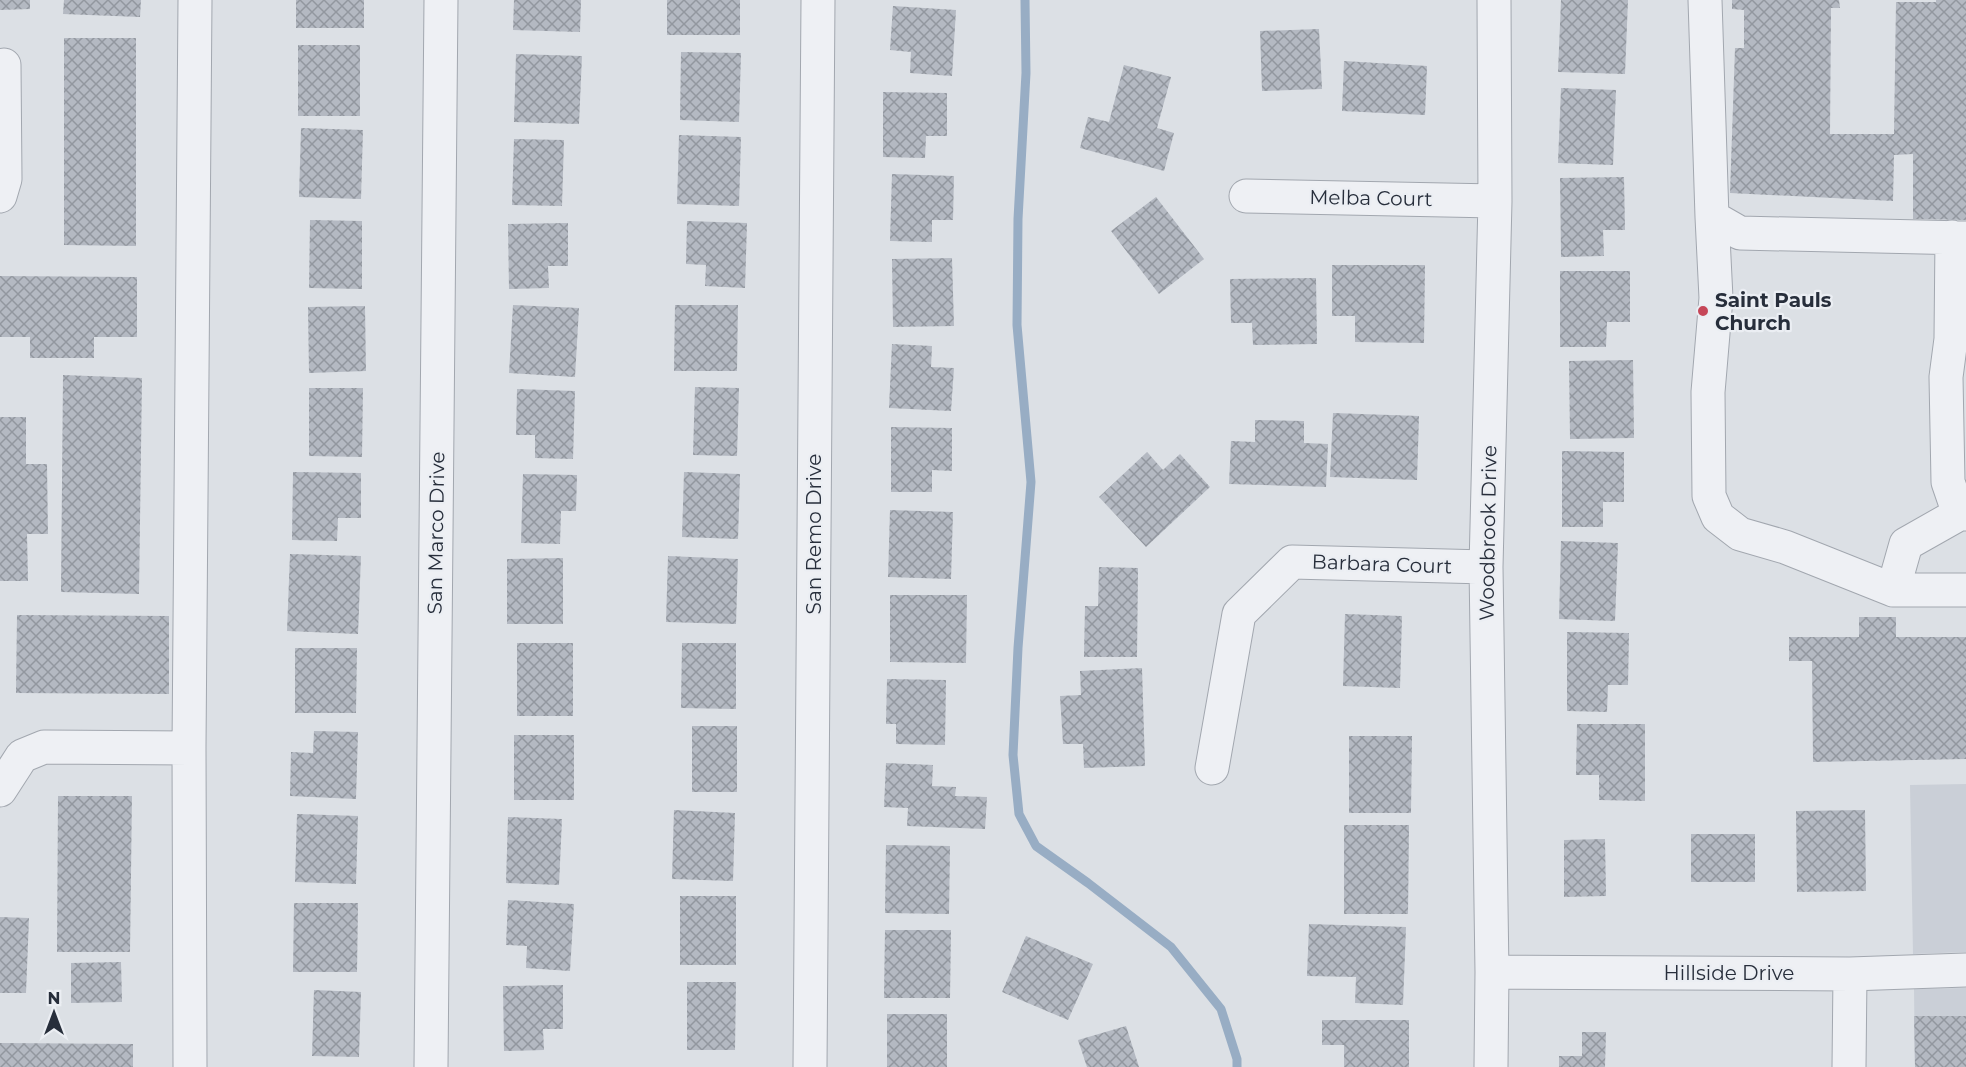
<svg xmlns="http://www.w3.org/2000/svg" width="1966" height="1067" viewBox="0 0 1966 1067" font-family="Montserrat,sans-serif">
<style>
.built{fill:#cacfd7}
.lines{fill:none;stroke-linecap:round;stroke-linejoin:round}
.stream{stroke:#98adc4;stroke-width:9}
.building{fill:url(#building-cross-hatch)}
.minor-casing{stroke:#a2a7af;stroke-width:35}
.minor{stroke:#eef0f4;stroke-width:33}
.poi-dot{fill:#c64658;stroke:#ebeef3;stroke-width:2}
.labels{text-anchor:middle;dominant-baseline:central;stroke-width:4.5;stroke-linejoin:round;paint-order:stroke}
.street-label{font-size:20px;fill:#272e3b;stroke:#ebeef3}
.poi-label{font-size:20px;font-weight:bold;fill:#272e3b;stroke:#ebeef3;text-anchor:start}
</style>
<defs>
<pattern id="building-cross-hatch" width="8" height="8" patternUnits="userSpaceOnUse" patternTransform="scale(1.5)"><rect width="8" height="8" fill="#b4b9c2"/><path d="M0 0l8 8M0 8l8-8" fill="none" stroke="#92979f"/></pattern>
</defs>
<rect width="100%" height="100%" fill="#dce0e5"/>
<!-- built -->
<path class="built" d="M1966,784V952L1913,954L1910,785Z
M1966,988V1067H1915L1914,989Z"/>
<g class="lines">
<!-- stream -->
<path class="stream" d="M1025,0L1026,73L1018,219L1017,325L1031,482L1018,648L1013,755L1019,814L1036,846L1088,883L1171,947L1221,1009L1237,1059V1067"/>
</g>
<!-- building -->
<path class="building" d="M0,0H30V9L0,10Z
M64,0H141L140,17L63,14Z
M296,0H364V28H296Z
M514,0H581L580,32L513,30Z
M667,0H740V35H667Z
M1561,0H1628L1625,74L1558,72Z
M1732,0H1839L1840,8H1831L1830,134H1894L1896,2H1936V0H1966V220L1913,219V154L1894,155L1893,201L1730,193L1735,48H1744V10L1732,9Z
M893,6L956,10L952,76L910,73L911,52L890,50Z
M1319,29L1322,89L1262,91L1260,31Z
M64,38H136V246L64,245Z
M298,45H360V116H298Z
M681,52L741,53L739,122L680,120Z
M516,54L582,56L579,124L514,122Z
M1344,61L1427,66L1425,115L1342,111Z
M1124,65L1171,77L1157,128L1174,133L1164,171L1080,148L1088,117L1109,122Z
M1561,88L1616,90L1613,165L1558,163Z
M883,92L947,93V136H926L925,158L883,157Z
M301,128L363,130L361,199L299,197Z
M679,135L741,137L739,206L677,204Z
M514,139L564,140L562,206L512,205Z
M892,174L954,176L953,220H932V242L890,241Z
M1624,177L1625,230H1603L1604,256L1561,257L1560,178Z
M1156,197L1204,259L1159,294L1111,231Z
M310,220L362,221V289L309,288Z
M687,221L747,223L745,288L705,286L706,265L686,264Z
M568,223V266H548L549,288L509,289L508,224Z
M952,258L954,326L893,327L892,259Z
M1332,265H1425L1424,343L1355,342V316H1332Z
M1560,271H1630V322H1607L1606,347H1560Z
M0,276L137,277V337H94V358H30V337H0Z
M1316,278L1317,344L1253,345L1252,323H1231L1230,279Z
M513,305L579,308L575,377L509,373Z
M675,305H738L737,371H674Z
M365,306L366,371L309,373L308,307Z
M892,344L932,346L931,367L954,368L951,411L889,408Z
M1633,360L1634,438L1570,439L1569,361Z
M63,375L142,378L139,594L61,592Z
M695,387L739,388L737,456L693,455Z
M309,388H363L362,457L309,456Z
M517,389L575,391L573,459L535,458V435H516Z
M1333,413L1419,416L1417,480L1330,477Z
M0,417H26V464H47L48,534H27L28,581H0Z
M1255,420L1304,421V443L1328,444L1326,487L1229,484L1231,441L1255,442Z
M891,427L952,428V471L932,470V492H891Z
M1562,451L1624,452V502H1603V527H1562Z
M1147,452L1163,470L1180,454L1210,487L1146,547L1099,497Z
M293,472L361,473V518H338L337,541L292,540Z
M684,472L740,474L738,539L682,537Z
M523,474L577,475L576,511H561L560,544L521,543Z
M890,510L953,512L951,579L888,577Z
M1561,541L1618,543L1615,621L1559,619Z
M290,554L361,556L358,634L287,631Z
M668,556L738,559L736,624L666,622Z
M563,558V624H507V559Z
M1099,567L1138,568L1137,657H1084L1085,606H1098Z
M890,595H967L966,663L890,662Z
M1345,614L1402,616L1400,688L1343,686Z
M17,615L169,616V694L16,693Z
M1859,617H1896V637H1966V759L1813,762L1812,661H1789V637H1859Z
M1567,632L1629,633L1628,685H1608L1607,712L1567,711Z
M517,643H573V716H517Z
M682,643H736V709L681,708Z
M295,648H357L356,713H295Z
M1142,668L1145,766L1084,768L1083,744H1063L1060,696L1081,695L1080,671Z
M887,679L946,680L945,745L896,744V724H886Z
M1577,724H1645V801L1599,800V775H1576Z
M692,726H737V792H692Z
M314,731L358,732L356,799L290,796L291,752L313,753Z
M514,735H574V800H514Z
M1349,736H1412L1411,813H1349Z
M886,763L933,765L932,786L956,787L955,796L987,797L985,829L907,826L908,808L884,807Z
M58,796H132L130,952H57Z
M674,810L735,813L733,881L672,879Z
M1865,810L1866,891L1797,892L1796,811Z
M297,814L358,816L356,884L295,882Z
M508,817L562,819L559,885L506,883Z
M1344,825H1409L1408,914H1344Z
M1691,834H1755V882H1691Z
M1605,839L1606,896L1564,897V840Z
M886,845L950,846L949,914L885,913Z
M680,896H736V965H680Z
M508,900L574,904L570,971L526,968L527,946L506,945Z
M294,903H358L357,972H293Z
M0,917L29,918L26,993H0Z
M1309,924L1406,927L1403,1005L1355,1003L1356,977L1307,976Z
M885,930H951L950,998H884Z
M1026,936L1093,964L1068,1020L1002,992Z
M121,962L122,1002L71,1003V963Z
M687,982H736L735,1050H687Z
M563,985V1029H543L544,1050L504,1051L503,986Z
M314,990L361,992L359,1057L312,1056Z
M887,1014H947V1067H887Z
M1914,1016H1966V1067H1915Z
M1322,1020H1409V1067H1344V1045H1322Z
M1126,1026L1139,1067H1087L1078,1040Z
M1582,1032H1606L1605,1067H1559V1056H1582Z
M0,1043L133,1044V1067H0Z"/>
<g class="lines">
<!-- minor casing -->
<g class="minor-casing">
<path id="minor" d="M1705,0L1712,217L1740,233L1966,238
M0,68L4,65L5,179L0,196
M1246,196L1495,201
M1712,217L1716,298L1708,392L1709,496L1718,517L1740,534L1785,547L1893,590H1966
M1952,237L1951,339L1946,377L1948,482L1959,514H1966
M1893,590L1906,544L1959,514
M1212,768L1239,614L1292,562L1486,567
M0,790L22,756L44,747L189,748
M1492,972L1850,974L1966,970
M190,1067L189,748L195,0
M431,1067L441,0
M810,1067L818,0
M1491,1067L1492,972L1486,567L1495,201L1494,0
M1849,1067L1850,974"/>
</g>
<!-- minor -->
<use href="#minor" class="minor"/>
</g>
<!-- markers -->
<circle class="poi-dot" cx="1703" cy="311" r="6"/>
<g class="labels">
<!-- street labels -->
<g class="street-label">
<text transform="translate(1371 198) rotate(1)">Melba Court</text>
<text transform="translate(436 533) rotate(-89)">San Marco Drive</text>
<text transform="translate(1488 533) rotate(-89)">Woodbrook Drive</text>
<text transform="translate(814 534) rotate(-90)">San Remo Drive</text>
<text transform="translate(1382 564) rotate(2)">Barbara Court</text>
<text x="1729" y="973">Hillside Drive</text>
</g>
<!-- poi labels -->
<g class="poi-label">
<text x="1715" y="300">Saint Pauls<tspan x="1715" dy="23">Church</tspan></text>
</g>
</g>
<!-- north arrow -->
<g transform="translate(54 1013)" stroke="#ebeef3" stroke-width="4.5" paint-order="stroke">
<path d="M0-4.5L10 22L0 15L-10 22Z" fill="#272e3b"/>
<text y="-9" font-size="16" font-weight="bold" text-anchor="middle" fill="#272e3b">N</text>
</g>
</svg>
